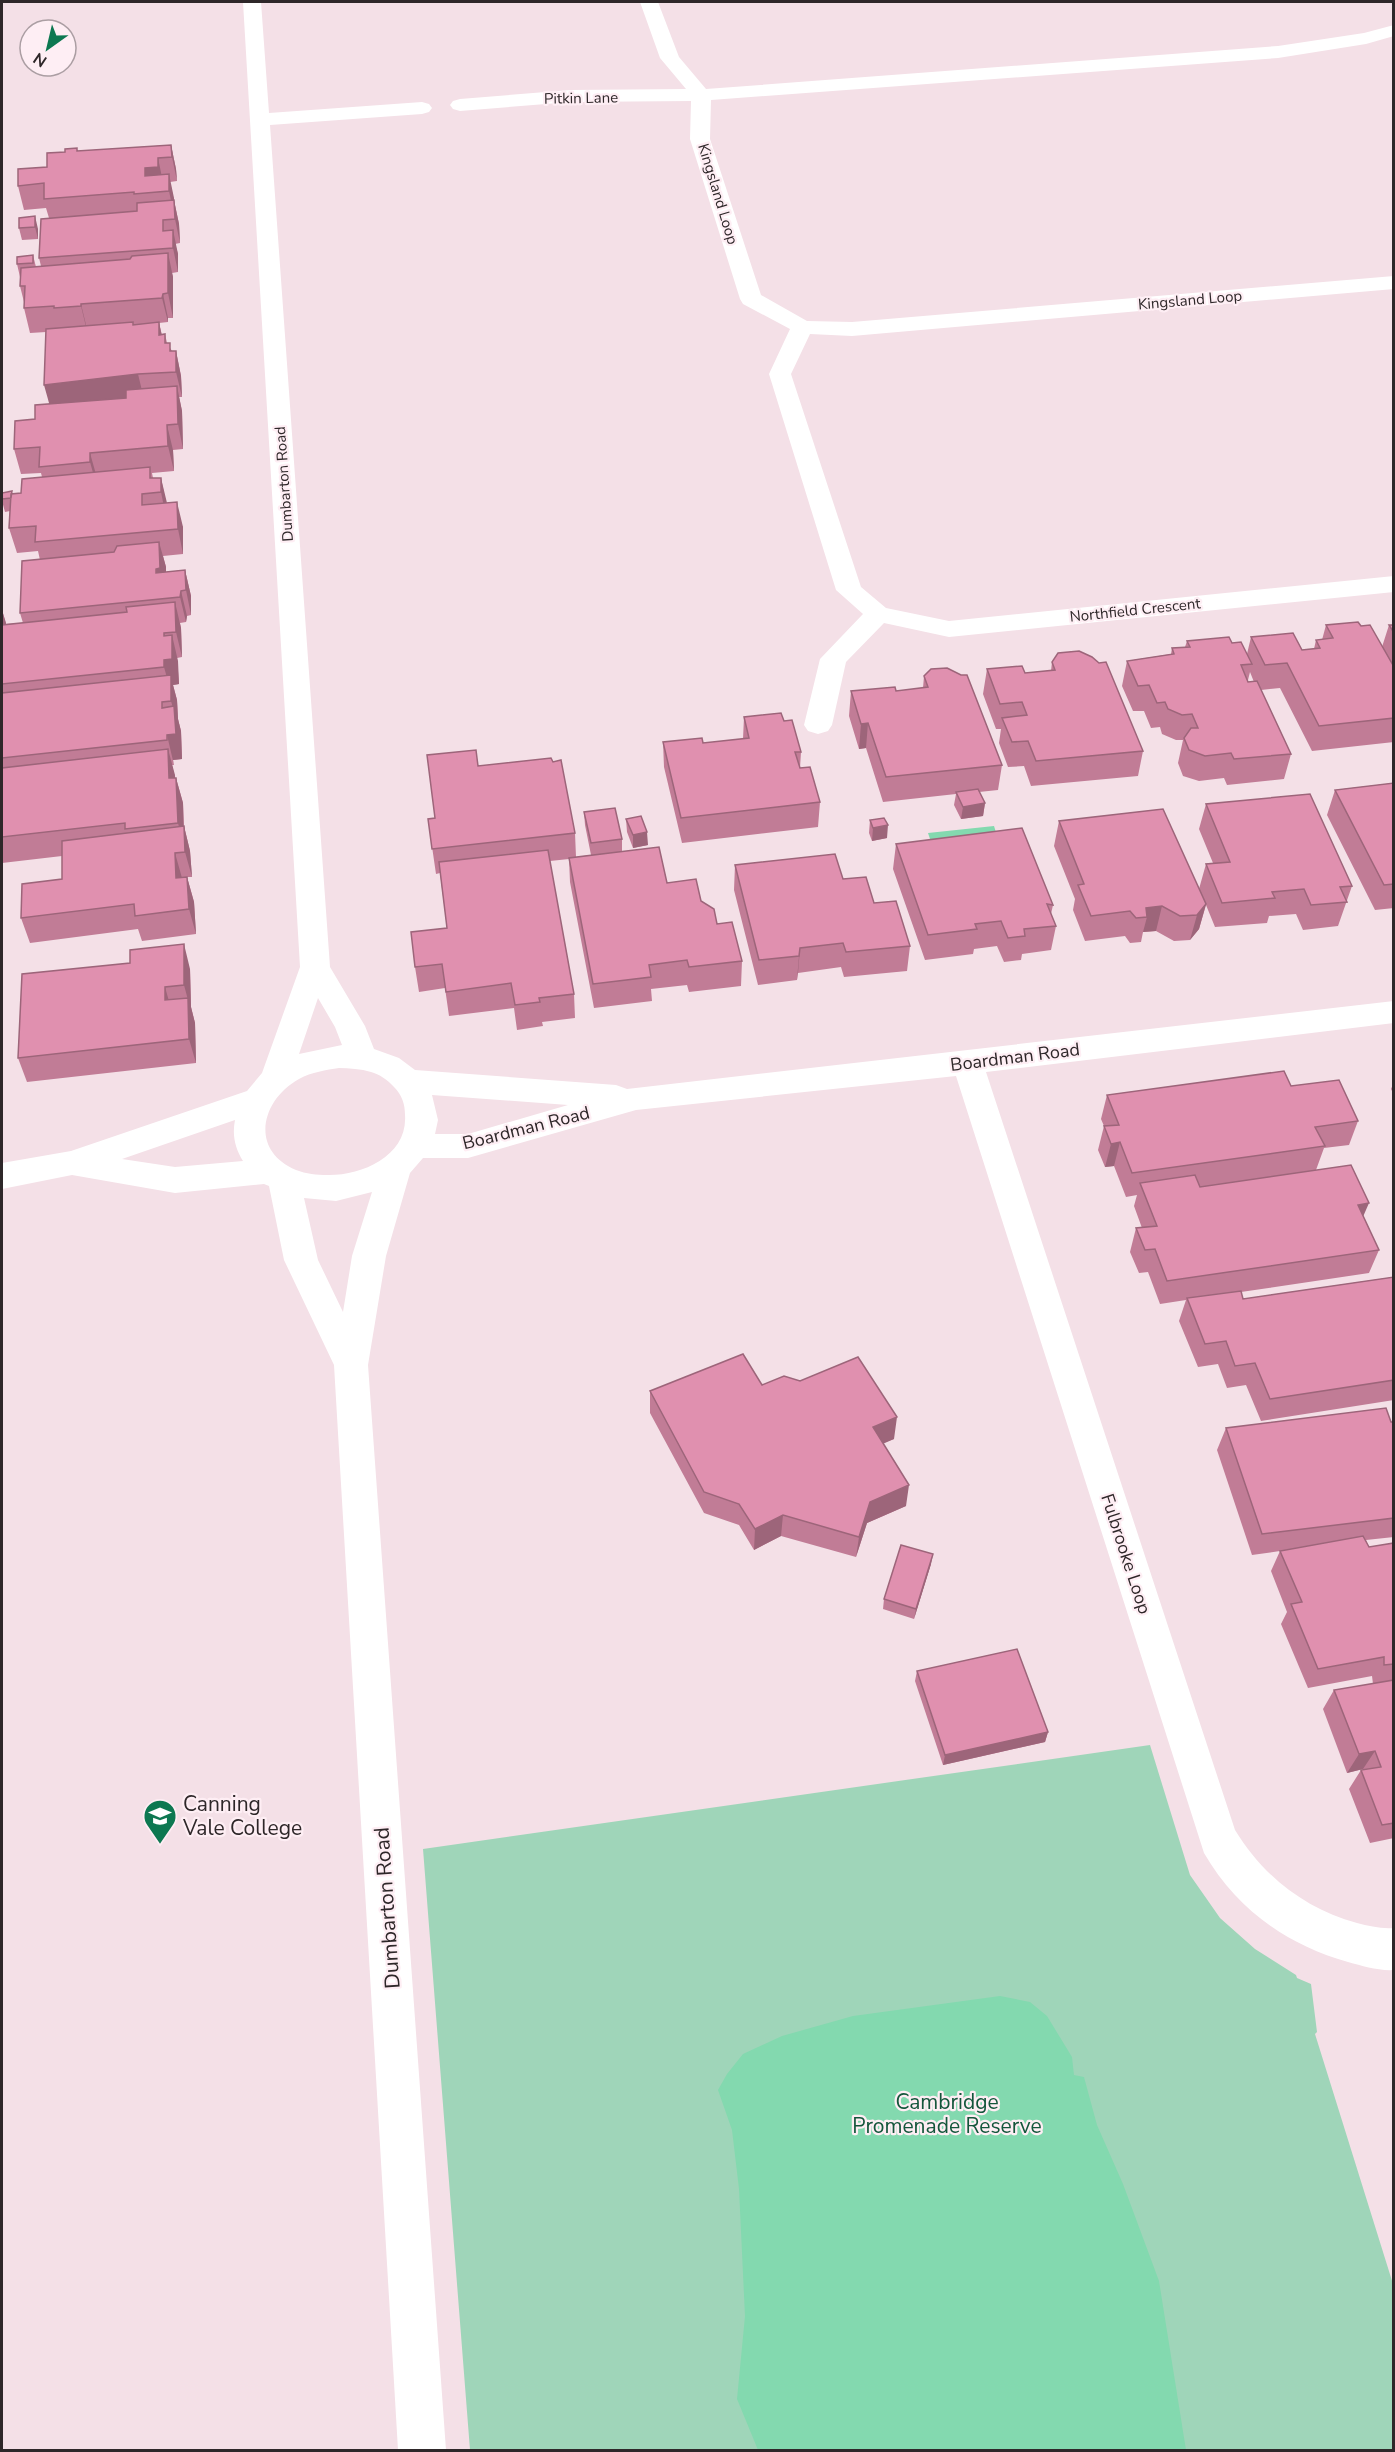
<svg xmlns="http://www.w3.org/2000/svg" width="1395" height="2452" viewBox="0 0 1395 2452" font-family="'Nunito Sans',sans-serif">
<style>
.green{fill:#9fd5b9}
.water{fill:#83d9af}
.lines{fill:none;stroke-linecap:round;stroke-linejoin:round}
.minor{fill:#fff;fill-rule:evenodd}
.wall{fill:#c17c96;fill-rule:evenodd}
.shaded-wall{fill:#9d657a}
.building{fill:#e090af;stroke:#9d657a;stroke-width:1.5}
.labels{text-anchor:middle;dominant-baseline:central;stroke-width:4.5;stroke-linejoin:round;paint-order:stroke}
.far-street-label{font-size:15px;fill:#2e2729;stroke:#feeef4}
.street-label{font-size:18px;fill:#2e2729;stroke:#feeef4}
.near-poi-label{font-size:21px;fill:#2e2729;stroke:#feeef4;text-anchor:start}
.near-street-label{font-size:21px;fill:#2e2729;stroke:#feeef4}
.near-park-label{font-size:21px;fill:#13563b;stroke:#feeef4}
</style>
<rect width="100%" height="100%" fill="#f4e0e7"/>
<!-- green -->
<path class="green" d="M1150,1745L1190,1875L1220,1918L1255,1949L1296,1975L1297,1978L1311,1984L1317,2032L1315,2034L1393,2284V2450H470L423,1849Z"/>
<!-- water -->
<path class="water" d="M994,826L999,842L934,851L928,833Z
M1000,1996L1030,2002L1047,2016L1072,2057L1074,2075L1084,2077L1097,2125L1123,2184L1159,2281L1186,2450H758L737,2399L745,2316L739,2189L732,2130L718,2090L727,2074L743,2054L782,2036L853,2016Z"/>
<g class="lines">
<!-- minor -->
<path class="minor" d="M243,2H261L269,113L422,102L429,104L432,108L429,112L422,114L270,125L330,967L365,1026L374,1049L399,1058L415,1070L616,1085L627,1089L1394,1001V1023L986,1072L1235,1830C1263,1876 1305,1909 1357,1923C1369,1926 1381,1929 1394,1928V1970C1378,1971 1363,1966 1348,1962C1286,1945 1236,1908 1204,1853L956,1076L636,1110L468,1158H423L410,1173L386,1256L368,1365L446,2450H398L334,1365L284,1260L269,1186L264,1184L175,1193L72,1175L2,1189V1163L71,1151L247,1091L262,1073L300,967ZM318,998L335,1027L342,1045L299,1054ZM339,1068C349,1068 361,1069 371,1072C379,1074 388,1080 394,1087C402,1095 405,1104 405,1115C408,1156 361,1176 327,1175C317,1175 306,1174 296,1170C249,1150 261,1100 299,1079C312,1072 326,1070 339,1068ZM432,1095L568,1105L468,1134H435L438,1120ZM235,1120C232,1135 235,1148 243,1161L175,1167L122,1159ZM372,1192L352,1256L343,1312L318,1260L304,1198L336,1201Z
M640,2H658L679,57L706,89L1278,46L1364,33L1394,25V36L1366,44L1278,58L711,100L710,139L761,295L807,321L852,322L1394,276V289L852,336L810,334L791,374L861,587L886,608L949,621L1394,576V592L949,637L884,623L846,662L832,725L828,731L818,734L808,731L804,725L820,659L863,614L836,590L769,374L790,329L743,304L740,299L690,139L691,101L571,102L460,111L453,109L450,105L453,101L460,99L571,90L686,89L660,58Z"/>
</g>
<!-- wall -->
<path class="wall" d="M171,145L176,169L177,181L170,182L179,224L180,243L175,244L178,254V272L172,273L173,277V318H168V322L159,323L162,335L165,334L167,343L172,351H176L181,376L182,397H179L182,411L183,449L173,450L174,471L152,473L153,478H161L166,503L183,527V554L163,556L166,567V572L185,570L191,596V615L187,616L186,622L180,623L181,628L182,657L177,658L179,684L173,685L177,700L178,719L181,731L182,759L173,760L174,765H172L175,778H176L183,803L184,826L190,851L192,877H187L194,902L196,934L142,941L138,929L30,943L21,918L62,879V856L2,863V610L6,624L23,623L20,613L40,560L38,551L17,553L9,528L10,511L5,512L2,501V493L12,494L21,493L42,477L41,473L21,474L14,449L35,419L49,404L46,332L30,333L24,308V302L20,286V277L17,264L33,255L36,267L41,266L39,258L49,218L46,208L24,210L18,186L47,167L78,151Z
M19,218L38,229V239L22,240L19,228Z
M1326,625L1361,626L1382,647L1389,625H1394V742L1312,751L1280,688L1261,690L1291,754L1284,779L1227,785L1224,778L1199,781L1183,776L1178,763L1183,740H1176L1162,734L1160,727L1151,728L1144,711H1133L1122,686L1127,661L1171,654L1172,648L1185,647L1187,641L1232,643L1247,654L1251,637L1302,650L1314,649L1316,640H1322ZM1250,672L1254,682H1248V680Z
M1052,662L1143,751L1138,776L1031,786L1024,766L1008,767L999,743L1001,729H996L983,694L987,669L1025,673L1051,671Z
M924,676L1002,765L998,790L979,792L985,803L983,816L961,819L954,805L956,794L883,802L866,748L859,749L849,716L851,691H896L923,688Z
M744,717L784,721L801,752L800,768L820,802L818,827L682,843L664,767L663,742L703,743L743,739Z
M478,766L575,833L576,857L591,855L585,825L584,812L622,839V851L667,883L701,901L742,961L741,986L689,992L687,985L651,989L652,1001L594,1008L570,882L569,859L550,861L574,994L575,1018L542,1022L543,1026L517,1030L514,1008L449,1016L445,988L419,992L415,967L447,928L440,873L436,874L428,819L435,818Z
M1394,783V908L1375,910L1327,815L1335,790Z
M1206,804L1352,886L1338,926L1303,930L1296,914L1269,916L1267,923L1215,927L1206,905L1199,929L1190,940L1174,941L1156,931L1143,932L1141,942L1130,943L1125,936L1085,941L1073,910L1075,899L1054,846L1059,821L1199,889L1206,864L1213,863L1199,829Z
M626,819L648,845L633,848L627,832Z
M870,820L887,838L872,841L869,833Z
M896,844L1053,905L1051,914L1056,926L1051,950L1022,954L1021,960L1004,962L997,946L974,949L973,954L925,960L893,869Z
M735,865L843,879L874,903L910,946L907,971L844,977L841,967L798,973L797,980L758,985L734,890Z
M190,969L191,1007L195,1023L196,1063L27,1082L18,1058Z
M1394,1082V1095L1391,1089Z
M1291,1086L1358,1121L1349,1145L1324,1148L1316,1170L1363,1216L1379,1250L1369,1273L1241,1292L1243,1299L1394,1277V1400L1261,1421L1246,1385L1227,1388L1218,1364L1198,1367L1179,1321L1186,1300L1160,1304L1148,1272L1139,1273L1130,1252L1136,1228H1142L1134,1206L1137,1195L1126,1197L1114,1166L1105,1167L1098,1150L1104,1126L1101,1119L1107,1095Z
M762,1385L894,1439L883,1443L906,1506L867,1523L856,1557L781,1536L754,1550L739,1525L704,1513L650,1413V1391Z
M1394,1422V1537L1366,1540L1369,1547L1394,1543V1838L1370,1843L1349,1789L1361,1770H1363V1769L1347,1773L1323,1709L1334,1690L1373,1684L1372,1676L1308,1688L1281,1624L1287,1612L1271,1571L1280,1551L1252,1555L1217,1450L1226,1428Z
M931,1564L914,1619L883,1609L884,1599Z
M917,1671L1048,1732L1045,1742L943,1765L915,1681Z"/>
<!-- shaded-wall -->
<path class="shaded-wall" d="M171,145L176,169L177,181L172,157Z
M158,158L163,182L145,176V168Z
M169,174L174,198V215L169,191Z
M174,200L179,224L180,243L175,219Z
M35,216L38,229V239L35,227Z
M173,230L178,254V272L173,248Z
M168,253L173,277V318L168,293Z
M163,294L168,318V322L162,298Z
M81,304L87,329V331L81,306Z
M159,322L164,347L159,335Z
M176,351L181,376L182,397L176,372Z
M138,374L144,399L51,410L44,385Z
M177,386L182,411L183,449L178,424Z
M167,425L173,450L174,471L168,446Z
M90,453L97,478V487L90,462Z
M161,478L167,503L166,517L161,492Z
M177,502L183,527V554L178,529Z
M159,542L166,567V593L156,573Z
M185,570L191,596V615L186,590Z
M181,591L187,616L186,622L180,597Z
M175,602L181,628L182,657L176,632Z
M2,610L6,623V640L2,627Z
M164,633L170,659L172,635L178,661L179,684L173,685L177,700L178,719L181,731L182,759L173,760L174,765L167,735L175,715L171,701V692L164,667Z
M868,723L866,748L859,749L861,724Z
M168,749L175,775L176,804L169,778Z
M176,778L183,803L184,848L178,823Z
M985,803L983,816L961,819L963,807Z
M888,825L887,838L872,841L873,828Z
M184,826L190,851L192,877L185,852Z
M647,832L648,845L633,848V835Z
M175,853L182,878H176Z
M187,877L194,902L196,934L189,909Z
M1206,904L1199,929L1190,940L1197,915Z
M1162,906L1156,931L1143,932L1147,917L1146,908Z
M184,944L190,969L191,1007L195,1023L196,1063L189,1039L188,1000L184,985Z
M800,948L798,973L797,980L799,956Z
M165,987L172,1012L165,1000Z
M1120,1142L1114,1166L1105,1167L1111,1144Z
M1369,1203L1359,1226L1358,1205Z
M897,1417L894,1439L871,1449L873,1427Z
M909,1485L906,1506L867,1523L856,1557L859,1537L870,1502Z
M783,1515L781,1536L754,1550L755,1529Z
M933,1554L931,1564L914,1619L916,1609Z
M1048,1732L1045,1742L943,1765L945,1755Z
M1375,1751L1363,1769L1347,1773L1359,1754Z"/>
<!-- building -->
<path class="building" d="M171,145L172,157L158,158V167L145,168V176L169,174V191L134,194V192L44,199V183L18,186V169L47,167V153L65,152V149L77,148V151Z
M174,200L175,219L163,220V231L173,230V248L39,258L41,219L137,211V203Z
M35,216V227L19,228V218Z
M168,253V293L163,294L162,298L81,304V306L54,308V306L24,308L25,286H20L21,268L130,259L132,256Z
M33,255V263L17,264V257Z
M133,322V325L159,322V335L165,334V343H170V351H176V372L138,374L44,385L46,329Z
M177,386L178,424L167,425L168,446L90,453V462L39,467L40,447L14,449L15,421L35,419V405L126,398V390Z
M150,467V478H161V492L142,494V505L177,502L178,529L35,542L36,526L9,528L11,494L21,493L22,479Z
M12,491L11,498L2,499V493Z
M159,542L160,568L156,569V573L185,570L186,590L181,591L180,597L20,613L22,561L114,552L117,546Z
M175,602L176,632L164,633V636L172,635V659L164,660V667L2,684V625L127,612L126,607Z
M1358,622L1361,626L1370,625L1394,667V718L1319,726L1287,663L1265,665L1251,637L1293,633L1302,650L1320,648L1316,640L1333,638L1326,625Z
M1389,625H1394V633Z
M1229,637L1232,643L1241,642L1252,664L1241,665L1248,682L1257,681L1291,754L1234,759L1231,753L1205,756L1189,750L1184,738L1191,728H1198L1192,714L1182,715L1168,709L1165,702L1157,703L1149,685L1138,686L1127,661L1174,654L1172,648L1190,647L1187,641Z
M1079,651L1092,657L1099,663L1106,662L1143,751L1036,761L1028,741L1012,742L1002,718L1027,715L1022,702L1000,704L987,669L1022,666L1025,673L1055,670L1052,662L1058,653Z
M947,668L961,675H967L1002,765L886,777L868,723L861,724L851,691L895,687L896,691L928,687L924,676L931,669Z
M171,675V701L162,702V708L174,706L176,734L167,735V740L2,758V693Z
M781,713L784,721L792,720L801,752H795L800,768L810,767L820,802L681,818L663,742L702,738L703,743L749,738L744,717Z
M168,749L169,778H176L178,823L125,829V823L2,837V768Z
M476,750L478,766L551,758L553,762L561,760L575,833L432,849L428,819L435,818L427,755Z
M1394,783V884L1384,885L1335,790Z
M978,789L985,803L963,807L956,792Z
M1310,794L1352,886L1340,887L1347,902L1311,905L1304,889L1272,892L1275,898L1222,903L1206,864L1230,862L1206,804Z
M615,808L622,839L591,843L584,812Z
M1163,809L1206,904L1197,915L1180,916L1162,906L1146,908L1147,917L1136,918L1130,911L1091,916L1078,885L1084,884L1059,821Z
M641,816L647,832L633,835L626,819Z
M884,818L888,825L873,828L870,820Z
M184,826L185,852L175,853L176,878L187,877L189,909L135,916L134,904L21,918L22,884L62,879V841Z
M1022,828L1053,905L1047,904L1056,926L1024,929L1025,936L1008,938L1001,921L975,924L977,929L928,935L896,844Z
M659,847L667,883L696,879L701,901L714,909L717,924L732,922L742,961L689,967L687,960L649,965L651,977L593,984L569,858Z
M548,850L574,994L539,998L540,1002L515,1005L511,983L446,992L442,964L415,967L411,932L447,928L439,862Z
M835,854L843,879L866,877L874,903L896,901L910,946L846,952L843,943L800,948L799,956L759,960L735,865Z
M184,944V985L165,987V1000L188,998L189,1039L18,1058L22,974L130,963V950Z
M1284,1071L1291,1086L1339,1080L1358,1121L1315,1127L1325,1146L1132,1173L1120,1142L1111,1144L1104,1126L1119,1125L1107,1095Z
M1351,1165L1369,1203L1358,1205L1379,1250L1167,1281L1155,1249L1145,1250L1136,1228L1157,1226L1140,1183L1195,1175L1200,1187Z
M1394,1277V1380L1270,1399L1255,1363L1235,1366L1226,1341L1205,1344L1187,1298L1241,1291L1243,1299Z
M743,1354L762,1385L784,1376L800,1381L858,1357L897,1417L873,1427L909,1485L870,1502L859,1537L783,1515L755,1529L739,1504L704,1492L650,1391Z
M1386,1408L1391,1422H1394V1518L1262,1534L1226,1428Z
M1363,1536L1369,1547L1394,1543V1664L1384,1665V1657L1318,1669L1291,1604L1302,1602L1280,1551Z
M901,1545L933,1554L916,1609L884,1599Z
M1017,1649L1048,1732L945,1755L917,1671Z
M1394,1680V1823L1382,1825L1361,1770L1381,1767L1375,1751L1359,1754L1334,1690Z"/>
<!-- icons -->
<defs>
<g id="school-pin" transform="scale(1.725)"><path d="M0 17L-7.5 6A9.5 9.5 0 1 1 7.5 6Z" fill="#0d7851" stroke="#feeef4"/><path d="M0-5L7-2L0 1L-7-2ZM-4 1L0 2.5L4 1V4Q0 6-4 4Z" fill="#fff"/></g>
</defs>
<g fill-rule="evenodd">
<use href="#school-pin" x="160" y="1816"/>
</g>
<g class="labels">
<!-- far-street labels -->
<g class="far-street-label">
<text transform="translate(581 98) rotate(-1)">Pitkin Lane</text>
<text transform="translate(718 194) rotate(73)">Kingsland Loop</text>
<text transform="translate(1190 300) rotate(-5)">Kingsland Loop</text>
<text transform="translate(284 484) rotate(-94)">Dumbarton Road</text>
<text transform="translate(1135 610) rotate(-6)">Northfield Crescent</text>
</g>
<!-- street labels -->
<g class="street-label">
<text transform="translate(1015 1057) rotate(-7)">Boardman Road</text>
<text transform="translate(526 1128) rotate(-14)">Boardman Road</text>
<text transform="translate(1126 1554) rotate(72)">Fulbrooke Loop</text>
</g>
<!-- near-poi labels -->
<g class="near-poi-label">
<text x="183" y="1804">Canning<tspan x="183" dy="24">Vale College</tspan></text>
</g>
<!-- near-street labels -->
<g class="near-street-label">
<text transform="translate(387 1908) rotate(-94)">Dumbarton Road</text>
</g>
<!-- near-park labels -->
<g class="near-park-label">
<text x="947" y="2102">Cambridge<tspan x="947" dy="24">Promenade Reserve</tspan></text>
</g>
</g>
<!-- border -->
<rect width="1395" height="2452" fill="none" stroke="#2e2729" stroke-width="6"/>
<!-- north arrow -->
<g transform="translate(48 48) rotate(214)"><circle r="28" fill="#feeef4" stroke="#ab9ea3" stroke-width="1.5"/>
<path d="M0-4.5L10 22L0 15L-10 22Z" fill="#0d7851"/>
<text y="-9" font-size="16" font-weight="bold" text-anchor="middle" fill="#2e2729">N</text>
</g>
</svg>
